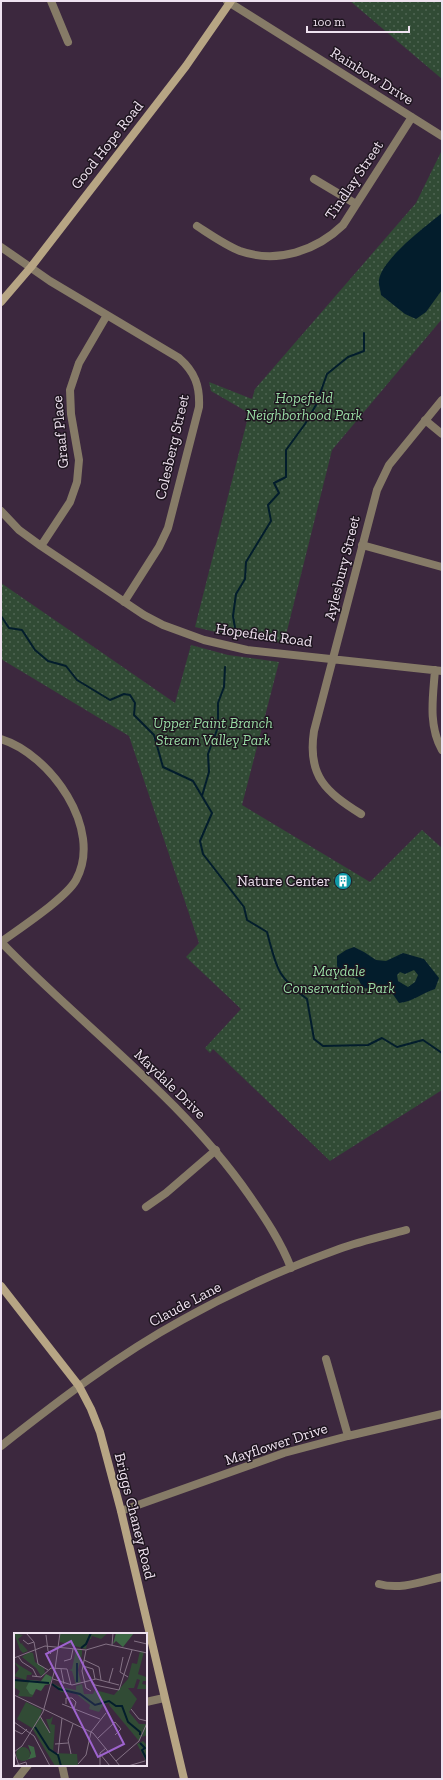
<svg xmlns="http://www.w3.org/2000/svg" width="443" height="1780" viewBox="0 0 443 1780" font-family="'Zilla Slab',serif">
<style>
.park{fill:url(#park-dots)}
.water{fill:#031d2c;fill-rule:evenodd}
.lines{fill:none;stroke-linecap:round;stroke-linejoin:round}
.stream{stroke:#031d2c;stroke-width:2}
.street{stroke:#867b67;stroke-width:8}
.secondary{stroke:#b7a584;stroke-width:8}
.labels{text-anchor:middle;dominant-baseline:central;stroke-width:3;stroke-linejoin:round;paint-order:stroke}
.street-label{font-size:15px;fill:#efe2f0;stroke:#1e151f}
.park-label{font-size:15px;font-style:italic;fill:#99dca4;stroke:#1e151f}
.poi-label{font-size:15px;fill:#efe2f0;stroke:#1e151f;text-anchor:end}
.inset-river{fill:none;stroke:#031d2c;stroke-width:2}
.inset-road{fill:none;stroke:#847285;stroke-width:1}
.view{fill:#9e63ce;fill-opacity:0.15;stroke:#9e63ce;stroke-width:2}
.inset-edge{fill:none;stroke:#efe2f0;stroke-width:2}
</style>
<defs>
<pattern id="park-dots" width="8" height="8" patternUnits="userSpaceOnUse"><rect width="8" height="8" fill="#314b35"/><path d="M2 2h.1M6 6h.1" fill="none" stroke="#4f6553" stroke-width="1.8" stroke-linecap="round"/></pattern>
</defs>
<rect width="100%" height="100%" fill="#3c283e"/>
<!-- park -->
<path class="park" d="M350,1H442V79Z
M442,150V319L332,450L284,643L240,638L195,627L249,413L211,391L209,382L252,399L255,389L416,203Z
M1,583L175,703L191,645L228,655L279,662L242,805L370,882L422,830L442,848V1090L330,1161L213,1049L210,1053L205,1048L241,1009L186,957L199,943L129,736L1,659Z"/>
<!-- water -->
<path class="water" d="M442,213V290L426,312L416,319L405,314L381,295C381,291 378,284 379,280C382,259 426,226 442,213Z
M354,947L364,952L376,960L386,961L403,953L424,959L439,978L435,989C422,993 412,1002 399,1003L390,990L363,988L358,979L341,974L337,966V956L346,950ZM414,970L418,975L415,982L408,987L398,981L397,975L400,972L405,974Z"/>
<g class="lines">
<!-- stream -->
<path class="stream" d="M1,616L9,628L22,630L35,650L48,661L66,666L77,680L110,700L124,694L130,695L135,703L134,715L154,735L163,767L193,781L212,813L200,841L203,854L244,907L247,920L267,932C277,969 276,975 307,999L314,1039L323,1046L368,1045L382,1038L397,1047L423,1040L442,1053
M235,628L233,616L236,594L245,579L246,562L271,521L268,505L279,493L274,483L286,477V450L305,424L316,405L327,374L348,357L364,351V333
M202,796L209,772L208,754L218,727V703L224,687L225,667"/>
<!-- street -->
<path class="street" d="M51,1L68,42
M227,1L442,136
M314,179L356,204
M197,226C211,235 225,245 240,251C277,264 316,251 343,225L412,117
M1,247L50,281L179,358C195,372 200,386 199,407L168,528L159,547L124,602
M425,420L442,434
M1,511L19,530L41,546L144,615L163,625L204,640L247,650L442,671
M362,545L442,567
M41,546L70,502L77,482L79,460L71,414L70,390L79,363L107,315
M435,670C433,697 428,725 442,750
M1,739C50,754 104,829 76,880C66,898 20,928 1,942
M361,814C326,792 307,776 314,731L377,490L389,465L442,400
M1,942C83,1027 181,1097 249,1195C265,1218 281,1242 291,1268
M146,1207L166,1193L216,1150
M326,1359L348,1436
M1,1446C58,1401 118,1355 182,1320C232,1292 286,1268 339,1249C361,1241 384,1236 406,1230
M121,1511L284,1453L348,1436L442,1414
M379,1584C399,1590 421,1582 442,1577
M146,1702L164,1698
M62,1765L65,1779
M17,1779L28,1765"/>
<!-- secondary -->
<path class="secondary" d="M1,302L31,267L186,66L231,1
M1,1286L79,1386L91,1409L100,1432L121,1511L184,1779"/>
</g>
<!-- icons -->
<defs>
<g id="building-disc" transform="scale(0.9)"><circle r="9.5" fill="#0f9aa8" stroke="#1e151f"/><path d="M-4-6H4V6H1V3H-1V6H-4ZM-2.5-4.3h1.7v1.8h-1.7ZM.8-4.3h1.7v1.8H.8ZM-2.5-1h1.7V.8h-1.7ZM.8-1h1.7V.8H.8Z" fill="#fff"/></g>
</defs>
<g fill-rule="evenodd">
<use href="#building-disc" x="343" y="881"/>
</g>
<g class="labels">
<!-- street labels -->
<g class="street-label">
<text transform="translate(372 76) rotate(32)">Rainbow Drive</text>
<text transform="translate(107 145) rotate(-52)">Good Hope Road</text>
<text transform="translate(354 180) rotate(-56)">Tindlay Street</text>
<text transform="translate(60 432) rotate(-95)">Graaf Place</text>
<text transform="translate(172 447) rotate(-77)">Colesberg Street</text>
<text transform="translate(342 568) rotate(-76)">Aylesbury Street</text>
<text transform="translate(264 635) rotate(8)">Hopefield Road</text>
<text transform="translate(170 1084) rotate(44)">Maydale Drive</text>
<text transform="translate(185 1304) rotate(-28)">Claude Lane</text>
<text transform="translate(276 1444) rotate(-18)">Mayflower Drive</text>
<text transform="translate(135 1516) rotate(76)">Briggs Chaney Road</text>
</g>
<!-- park labels -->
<g class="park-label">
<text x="304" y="398">Hopefield<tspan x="304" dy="17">Neighborhood Park</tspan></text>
<text x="213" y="723">Upper Paint Branch<tspan x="213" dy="17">Stream Valley Park</tspan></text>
<text x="339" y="971">Maydale<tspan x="339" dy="17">Conservation Park</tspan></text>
</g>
<!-- poi labels -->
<g class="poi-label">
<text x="330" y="881">Nature Center</text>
</g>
</g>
<!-- overview -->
<g transform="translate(14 1633)">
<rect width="133" height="133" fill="#3c283e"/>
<path d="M0,29L18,40L17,42H13L12,47L0,43L5,36ZM1,47L11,49L16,47L13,57L19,62L18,64L4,63L6,58L1,55Z" fill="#314b35"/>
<path d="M102,0H120L109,14L102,8L99,11ZM32,41L38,44L36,51L31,52L27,58L22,56L19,62L16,61L12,55L16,47L27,48ZM14,112L20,114L22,124L5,129L15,125L17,120Z" fill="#3d6745"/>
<path d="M0,0L9,2L4,6L7,11L10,9L8,11L14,18L9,20L6,17ZM46,0H94L87,6L78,3L77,6H74L72,16L46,9ZM62,16L68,17V21L64,37L67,50L62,52L58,38L55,37L58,36ZM126,18L130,19L124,41L132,44L133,48H129L128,51L133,52V56H123L126,47L123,46L120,55H114L123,66L115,79L125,91H133V102L128,104L130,95L125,108L95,72L96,70L90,71L85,79L75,76L76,72L61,60L47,59L38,50L46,54L62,57V53L68,51L70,61H79L81,57L100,62L114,46L118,30L123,31ZM15,19L19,20L21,29L30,34L31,40L27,43L22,35L8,24ZM12,69L28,77L26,83L37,100L32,86H36L39,83L37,91L41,92L39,120L63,121L64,133H41L18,95L3,86ZM129,108L133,112V130L123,111ZM2 121a7 7 0 1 1 14 0a7 7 0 1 1-14 0Z" fill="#314b35"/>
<path class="inset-river" d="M67,15L72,11L77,0M63,30V49M0,47L35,50M38,51L45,56L66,61L81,72L95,68L102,73H108L114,89L126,99V102M21,94L35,116L44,122L47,133M126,110L131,115L128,117L133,127"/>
<path class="inset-road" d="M12,0L20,9L24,31L34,37M32,2L34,18L37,21M9,7L14,11L20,9M120,8L133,11M98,12L99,0M72,17L68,38L72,55L77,58M4,23L8,29L19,36L23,44M109,24L106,39L114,44M0,25L31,13L72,17L92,11L133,20M70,27L85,34L87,47M50,28L57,26L59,16M69,33L79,36L81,46M47,36L50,51M18,43L27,44L37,35L53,36L57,52M39,46L58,52L82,46L105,52M77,47L81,52L105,57L118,17M95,49L99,35M0,62L79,100L106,133M48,71L86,86M52,71V65H58L62,69L60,76M117,76L125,86L133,88M26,83L36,100M0,89L20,103L36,133M0,97L8,101L13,96M84,105L101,89L107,96L101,102M41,111L54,110M0,118L5,133M0,119L8,113L29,79L41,36L46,0M44,121L48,85M57,121L54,107L59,91M86,121L96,133M102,128L125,108L133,90M64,131L72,122L77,99L92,80M0,133L12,129L13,133M86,133V120L92,115M114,133L131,128"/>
<path class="view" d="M57,8L110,111L84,124L32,21Z"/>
<rect width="133" height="133" class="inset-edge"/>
</g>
<!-- border -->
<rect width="443" height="1780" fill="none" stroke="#efe2f0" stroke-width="4"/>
<!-- scale -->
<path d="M307 26v6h102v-6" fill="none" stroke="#efe2f0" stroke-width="2"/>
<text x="313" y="26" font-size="12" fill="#efe2f0" stroke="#1e151f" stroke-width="3" paint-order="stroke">100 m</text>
</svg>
